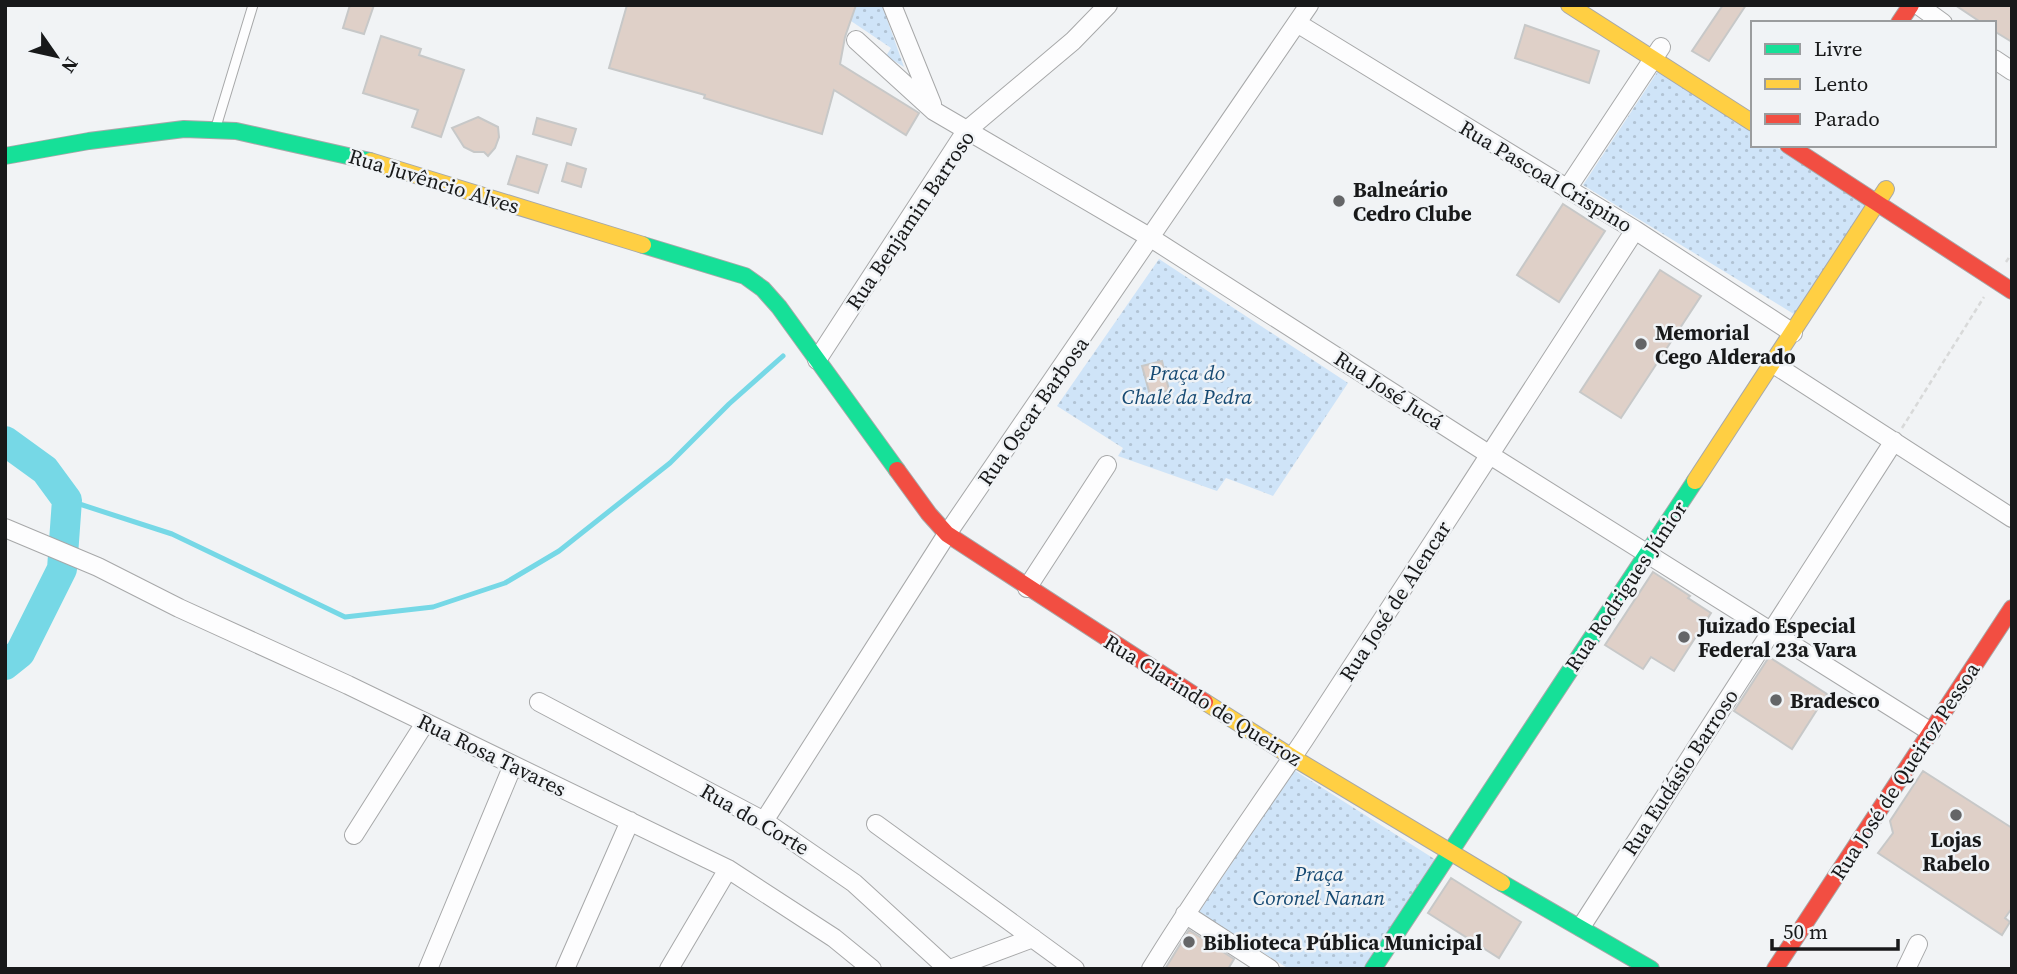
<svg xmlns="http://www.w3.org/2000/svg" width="2017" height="974" viewBox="0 0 2017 974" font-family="'Source Serif 4',serif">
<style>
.park{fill:url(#park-dots)}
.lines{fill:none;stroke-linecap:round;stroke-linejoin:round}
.stream{stroke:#76d8e6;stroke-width:5}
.river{stroke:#76d8e6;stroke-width:30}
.building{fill:#dfd0c8;stroke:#c7c8c8;stroke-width:2}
.lane-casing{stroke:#a7a8a9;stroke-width:11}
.street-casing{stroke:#a7a8a9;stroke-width:20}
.fast-casing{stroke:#a7a8a9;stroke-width:18}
.slow-casing{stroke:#a7a8a9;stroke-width:18}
.jam-casing{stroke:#a7a8a9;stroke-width:18}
.path{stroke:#d8d9d9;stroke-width:2.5;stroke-dasharray:5 3.5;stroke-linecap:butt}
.lane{stroke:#fdfdfe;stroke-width:9}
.street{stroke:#fdfdfe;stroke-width:18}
.fast{stroke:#16e098;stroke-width:16}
.slow{stroke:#ffcf43;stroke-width:16}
.jam{stroke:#f24e42;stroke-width:16}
.poi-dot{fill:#646567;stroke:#f0f3f6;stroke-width:2.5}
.labels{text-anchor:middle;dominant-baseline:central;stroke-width:5;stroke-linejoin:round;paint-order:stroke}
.street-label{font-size:21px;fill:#18191a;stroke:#f0f3f6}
.poi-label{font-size:21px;font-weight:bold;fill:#18191a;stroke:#f0f3f6;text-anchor:start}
.park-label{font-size:21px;font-style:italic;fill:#154972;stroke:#f0f3f6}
</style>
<defs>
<pattern id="park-dots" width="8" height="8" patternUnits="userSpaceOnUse" patternTransform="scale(1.75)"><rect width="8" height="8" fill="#cfe4f8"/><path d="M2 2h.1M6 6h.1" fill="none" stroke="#b1c3d4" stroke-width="1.8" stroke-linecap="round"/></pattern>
</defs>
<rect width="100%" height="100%" fill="#f1f3f5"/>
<!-- park -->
<path class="park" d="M856,5H882L904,67L886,56L891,48L851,21Z
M1658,71L1753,132V145H1773L1867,206L1797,316L1583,185Z
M1159,259L1348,383L1273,496L1226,478L1217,491L1118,456L1123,448L1057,406Z
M1294,770L1436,860L1365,969H1289L1199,912Z"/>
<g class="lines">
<!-- stream -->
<path class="stream" d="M67,500L172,534L345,617L433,607L505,583L559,551L670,463L729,404L783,356"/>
<!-- river -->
<path class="river" d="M5,441L45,470L67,500L62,569L20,653L5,665"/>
</g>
<!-- building -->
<path class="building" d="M350,5H374L364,34L343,28Z
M627,5H856L845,37L840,64L919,113L906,135L834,90L822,134L704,98L705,95L609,68Z
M1723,5H1746L1709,61L1692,51Z
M1955,5H2012V42L1994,31V23H1982Z
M1525,25L1599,51L1589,83L1515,58Z
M381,36L421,49L419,55L464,70L441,137L412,127L418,110L363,93Z
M478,117L498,127L499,137L495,148L488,156L484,152H474L464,147L452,128Z
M537,118L576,129L571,145L533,134Z
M517,156L547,165L538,193L508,184Z
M567,163L586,169L581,187L562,181Z
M1563,204L1605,231L1559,302L1517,275Z
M1660,270L1701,296L1621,418L1580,392Z
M1162,361L1169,390L1150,395L1142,366Z
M1653,572L1690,596L1688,598L1711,613L1674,671L1651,657L1643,669L1605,645Z
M1769,657L1827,694L1792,749L1734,711Z
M1923,771L2012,828V908L2005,918L2010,922L2002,935L1878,853L1893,833L1890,821Z
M1451,878L1521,922L1499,958L1428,913Z
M1189,930L1234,959L1228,969H1165Z"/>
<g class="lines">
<!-- lane casing -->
<g class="lane-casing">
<path id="lane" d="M216,127L253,5"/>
</g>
<!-- street casing -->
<g class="street-casing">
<path id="street" d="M892,5L932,104
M1918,5L1943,23
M1297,23L1635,230L1793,333
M856,40L934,111L1151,238L1490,455L1931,732
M1994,59L2012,71
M1567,189L1661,47
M817,360L966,131L1073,41L1108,5
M1772,363L2012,518
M5,528L98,567L179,608L348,685L728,869L834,938L872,969
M1027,588L1107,465
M539,702L764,821L854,883L948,969
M764,821L947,534L1309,5
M876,824L1075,969
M354,835L425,723
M1185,914L1270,969
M1581,927L1894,441
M428,969L513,765
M565,969L630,821
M669,969L728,869
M950,969L1033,938
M1151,969C1199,890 1253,816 1304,740C1415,570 1525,401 1635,230
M1906,969L1918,944"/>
</g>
<!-- fast casing -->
<g class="fast-casing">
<path id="fast" d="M5,156L89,141L184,129L236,131L370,161
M643,245L745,276L763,289L779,307L897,470
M1502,883L1651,969
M1373,969L1695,481"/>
</g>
<!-- slow casing -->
<g class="slow-casing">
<path id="slow" d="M1569,5L1753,123
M370,161L643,245
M1695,481L1886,189
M1205,702L1292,757L1502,883"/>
</g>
<!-- jam casing -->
<g class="jam-casing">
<path id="jam" d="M1899,23L1911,5
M1788,145L2012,291
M897,470L929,514L947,534L1205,702
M1775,969L2012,608"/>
</g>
<!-- path -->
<path class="path" d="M2006,262L2012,253
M1902,428L1984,297"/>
<!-- lane -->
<use href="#lane" class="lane"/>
<!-- street -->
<use href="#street" class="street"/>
<!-- fast -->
<use href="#fast" class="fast"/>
<!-- slow -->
<use href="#slow" class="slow"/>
<!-- jam -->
<use href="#jam" class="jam"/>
</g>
<!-- markers -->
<g class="poi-dot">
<circle cx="1339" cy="201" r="7"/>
<circle cx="1641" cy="344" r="7"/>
<circle cx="1684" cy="637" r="7"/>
<circle cx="1776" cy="700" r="7"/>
<circle cx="1956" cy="815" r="7"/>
<circle cx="1189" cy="942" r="7"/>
</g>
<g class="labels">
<!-- street labels -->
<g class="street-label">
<text transform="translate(1546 176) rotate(31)">Rua Pascoal Crispino</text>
<text transform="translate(434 181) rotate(17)">Rua Juvêncio Alves</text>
<text transform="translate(910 220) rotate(-56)">Rua Benjamin Barroso</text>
<text transform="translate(1389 390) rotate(33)">Rua José Jucá</text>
<text transform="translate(1033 411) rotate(-55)">Rua Oscar Barbosa</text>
<text transform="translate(1626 586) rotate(-56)">Rua Rodrigues Júnior</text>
<text transform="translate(1395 601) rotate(-57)">Rua José de Alencar</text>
<text transform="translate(1203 700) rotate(32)">Rua Clarindo de Queiroz</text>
<text transform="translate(492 755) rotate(26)">Rua Rosa Tavares</text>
<text transform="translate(1905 771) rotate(-57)">Rua José de Queiroz Pessoa</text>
<text transform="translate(1680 772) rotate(-57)">Rua Eudásio Barroso</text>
<text transform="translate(755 819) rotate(30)">Rua do Corte</text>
</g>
<!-- poi labels -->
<g class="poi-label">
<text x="1353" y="189">Balneário<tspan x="1353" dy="24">Cedro Clube</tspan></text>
<text x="1655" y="332">Memorial<tspan x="1655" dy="24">Cego Alderado</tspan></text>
<text x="1698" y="625">Juizado Especial<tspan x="1698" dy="24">Federal 23a Vara</tspan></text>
<text x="1790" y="700">Bradesco</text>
<text x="1956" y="839" text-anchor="middle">Lojas<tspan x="1956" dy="24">Rabelo</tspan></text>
<text x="1203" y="942">Biblioteca Pública Municipal</text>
</g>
<!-- park labels -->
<g class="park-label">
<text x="1187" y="372">Praça do<tspan x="1187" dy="24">Chalé da Pedra</tspan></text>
<text x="1319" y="873">Praça<tspan x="1319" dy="24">Coronel Nanan</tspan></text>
</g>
</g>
<!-- border -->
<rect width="2017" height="974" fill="none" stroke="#18191a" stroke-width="14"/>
<!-- legend -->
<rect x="1751" y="21" width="245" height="126" fill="#f0f3f6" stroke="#9a9c9e" stroke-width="2"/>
<rect x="1765" y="44" width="35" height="10" fill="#16e098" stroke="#9a9c9e" stroke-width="2"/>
<text x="1814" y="56" font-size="21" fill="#18191a">Livre</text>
<rect x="1765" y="79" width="35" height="10" fill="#ffcf43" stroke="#9a9c9e" stroke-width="2"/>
<text x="1814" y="91" font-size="21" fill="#18191a">Lento</text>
<rect x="1765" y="114" width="35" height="10" fill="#f24e42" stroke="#9a9c9e" stroke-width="2"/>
<text x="1814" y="126" font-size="21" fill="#18191a">Parado</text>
<!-- north arrow -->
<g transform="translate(56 56) rotate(124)" stroke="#f0f3f6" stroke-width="5" paint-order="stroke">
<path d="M0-5L12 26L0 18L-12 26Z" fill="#18191a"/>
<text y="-10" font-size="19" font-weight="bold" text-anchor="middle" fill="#18191a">N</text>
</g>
<!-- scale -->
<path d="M1772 939v10h126v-10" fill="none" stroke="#18191a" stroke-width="3.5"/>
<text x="1783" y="939" font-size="21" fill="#18191a" stroke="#f0f3f6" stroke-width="5" paint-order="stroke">50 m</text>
</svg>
